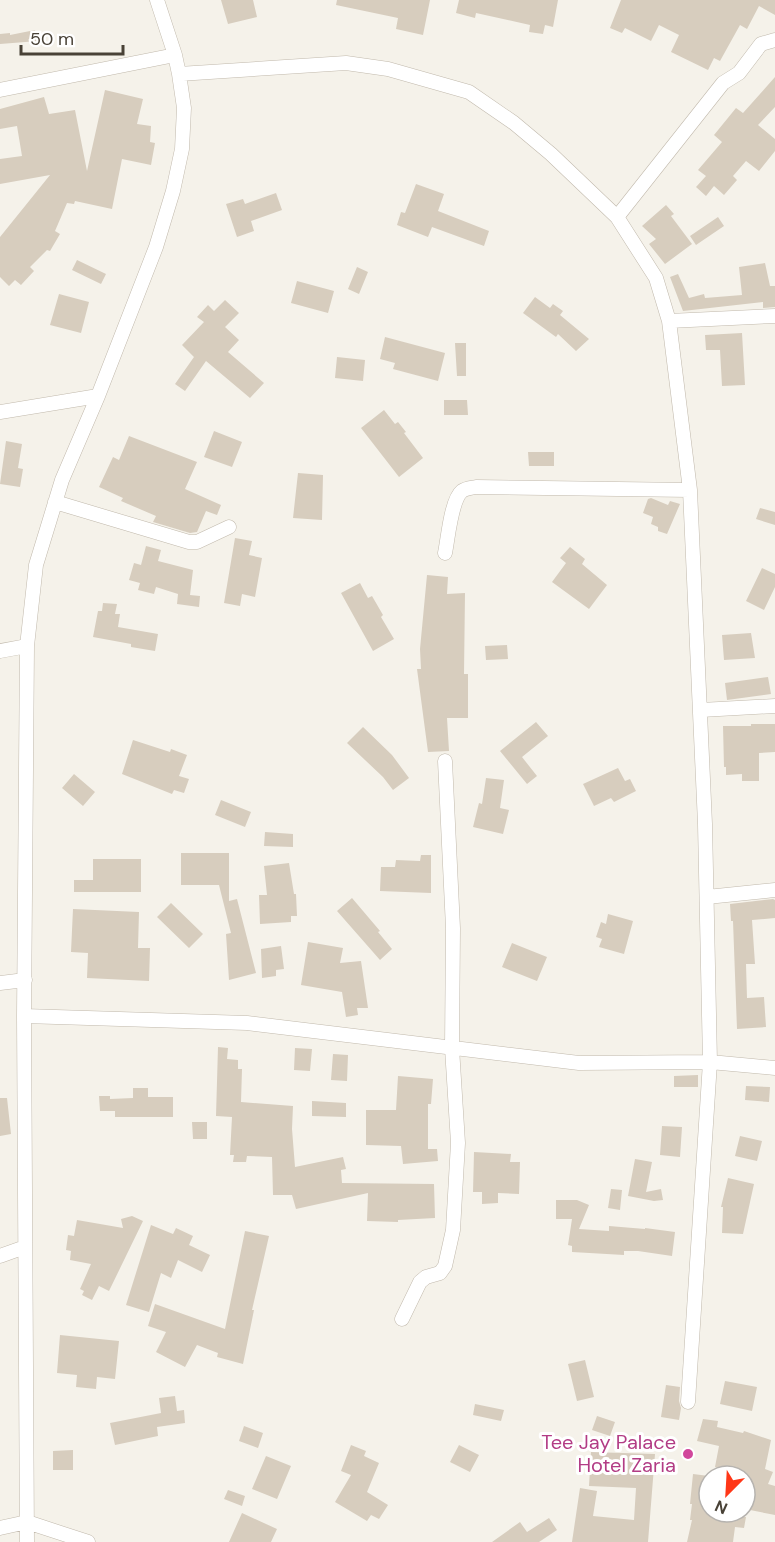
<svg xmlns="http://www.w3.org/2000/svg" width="775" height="1542" viewBox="0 0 775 1542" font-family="'DM Sans',sans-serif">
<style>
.building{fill:#d7cdbe}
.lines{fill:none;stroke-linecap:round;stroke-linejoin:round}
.street-casing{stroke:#c1b9ac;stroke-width:15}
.street{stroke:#fff;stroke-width:14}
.hotel-dot{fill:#d1479c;stroke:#fff;stroke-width:2}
.labels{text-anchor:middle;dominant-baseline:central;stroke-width:6;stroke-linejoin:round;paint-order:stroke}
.hotel-label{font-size:20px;fill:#b23c85;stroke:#fff;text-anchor:end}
</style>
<rect width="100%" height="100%" fill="#f5f2ea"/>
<!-- building -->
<path class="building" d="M221,0H253L257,17L228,24Z
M337,0H430L423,35L396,29L398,18L336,5Z
M459,0H558L553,27L545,25L543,34L529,32L530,25L476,13L475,18L456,13Z
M621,0H775V15L759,6L747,29L740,25L720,61L714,58L708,70L671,52L679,35L659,25L651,41L625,28L622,33L610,28Z
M35,30L38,41L0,44V34L10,33V35Z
M775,77V107L758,125L775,139V151L759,171L746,161L733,176L737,180L724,195L714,186L706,196L696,187L706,176L698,170L722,142L714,135L736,108L743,113Z
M105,90L143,99L137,124L151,126L150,142L155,143L151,165L122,159L112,209L75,201L74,204L67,203L55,231L60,234L50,251L47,250L30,267L34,271L21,285L15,280L9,286L0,277V237L50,175L0,184V159L22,156L17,126L0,129V109L44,97L49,114L75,110L87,171Z
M416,184L444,194L438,211L489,231L484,246L432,227L428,237L397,225L401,212L405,213Z
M276,193L282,210L251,221L254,231L237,237L226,204L243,199L245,204Z
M666,205L674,214L671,216L692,244L665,264L649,244L656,239L642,226Z
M718,217L724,226L696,245L690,236Z
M77,260L106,274L101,284L72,270Z
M765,263L770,286H775V307L763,308V302L683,311L670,277L678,274L689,298L704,294L705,298L742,295L739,267Z
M357,267L368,272L359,294L348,289Z
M297,281L334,291L328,313L291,303Z
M59,294L89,302L81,333L50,325Z
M535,297L550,308L553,304L563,311L560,315L589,339L576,351L558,334L556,337L523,313Z
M225,300L239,313L225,327L239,340L228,352L264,383L250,398L206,361L185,391L175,384L194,357L182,345L204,322L197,317L208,305L214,311Z
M742,333L745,385L722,386L720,350H706L705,335Z
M385,337L445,353L438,381L393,369L395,363L380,359Z
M455,343H466V376H457Z
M337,357L365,360L363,381L335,378Z
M444,400H467L468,415H444Z
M384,410L395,424L398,422L406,432L404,433L423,458L399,477L361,428Z
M214,431L242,442L232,467L204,457Z
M129,436L197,462L185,489L221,505L217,515L206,511L197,532L190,533L153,522L156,516L121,501L123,498L99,487L113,457L119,460Z
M6,441L22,444L18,468L23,469L20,487L0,484Z
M528,452H554V466H529Z
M298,473L323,475L322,520L293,518Z
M651,498L668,505L670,501L680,504L667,534L658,531V527L651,524L653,517L643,513L648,499Z
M760,508L775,512V525L756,519Z
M235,538L252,541L249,555L262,558L255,597L242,594L240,606L224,603Z
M146,546L161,550L158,561L193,570L190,595L200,596L199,607L177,604L178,594L156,587L154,594L138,590L140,583L129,580L134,563L141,565Z
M570,547L585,559L582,564L607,585L589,609L552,582L566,563L560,558Z
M762,568L775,574V587L764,610L746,601Z
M427,575L448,577L447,594L465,593L464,674H468V718H447L449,751L428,752L417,669H421L420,649Z
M360,583L368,598L372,596L383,615L381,617L394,639L373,651L341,593Z
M103,603L117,604L115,614H120L118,627L158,634L155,651L131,647V644L93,637L98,611H102Z
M751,633L755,658L724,660L722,635Z
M507,645L508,659L486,660L485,646Z
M768,677L771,694L727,700L725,683Z
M536,722L548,736L522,757L537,776L527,784L500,751Z
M751,724H775V752L759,753V781H742V774L726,775V767H724L723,726H751Z
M363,727L392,755L409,778L393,790L383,777L347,743Z
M133,740L170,752L171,749L187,755L179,776L189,779L184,793L174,790L172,794L122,774Z
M618,768L625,781L630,779L636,791L614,802L611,798L594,806L583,784Z
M74,774L95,792L83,806L62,788Z
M486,778L504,780L500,808L509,810L503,834L473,827L479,803L482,804Z
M221,800L251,812L245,827L215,815Z
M265,832L293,834V847L264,846Z
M181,853H229V901L237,899L256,973L229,980L226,934L231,933L219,885H181Z
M421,855H431V893L380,891L381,867H395L396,860L420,861Z
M93,859H141V892H74V880H93Z
M289,863L294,894H296L297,916H291V922L260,924L259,895H267L264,866Z
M352,898L380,931L378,932L392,949L380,960L337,911Z
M773,899L775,900V918L752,920L755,964H746L747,998L764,997L766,1027L737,1029L733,921H731L730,904Z
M171,903L203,934L189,948L157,917Z
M73,909L139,912L138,948H150L149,981L87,978L88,953L71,952Z
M608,914L633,921L624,954L599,947L602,939L596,937L601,922L606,924Z
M308,942L343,948L340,963L361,961L368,1008H357L358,1015L346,1017L342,992L301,985Z
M512,943L547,957L537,981L502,967Z
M281,946L284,969L276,970V976L262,978L261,949Z
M218,1047L228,1048L227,1059L238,1060V1069H242L241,1102L293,1106L292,1129L295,1167L343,1157L346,1169L341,1170L342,1183L434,1184L435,1218L398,1220V1222L367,1221L368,1193L296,1209L292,1195H273L272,1157L247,1156L246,1162H233L234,1155H230L232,1117L216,1116Z
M295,1048L312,1049L310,1071L294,1070Z
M333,1054L348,1055L347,1081L331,1080Z
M698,1075V1087H674V1076Z
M398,1076L433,1079L431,1104H428V1149H437L438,1161L403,1164L401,1146L366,1145V1110H396Z
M746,1086L770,1087L769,1102L745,1100Z
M133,1088H148V1097H173V1117H115V1111H100L99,1096H110V1099L133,1098Z
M0,1098H7L11,1134L0,1136Z
M312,1101L346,1103V1117L312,1116Z
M192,1122H207V1139H193Z
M662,1126L682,1127L680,1157L660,1155Z
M740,1136L762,1141L757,1161L735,1156Z
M474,1152L511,1154L510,1162H520L519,1194L498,1193V1203L482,1204V1192H473Z
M635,1159L652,1162L646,1192L661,1189L663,1200L654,1201L628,1196Z
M728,1178L754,1184L743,1234L722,1233L723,1207H721Z
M611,1189L622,1190L620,1210L608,1208Z
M556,1200H577L589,1205L579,1229L609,1231V1226L645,1229V1228L675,1232L672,1256L638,1251H624V1255L572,1252V1246L568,1245L572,1219H556Z
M132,1216L143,1221L109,1291L99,1286L92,1300L82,1295L84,1291L80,1289L91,1264L70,1260L71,1251L66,1250L68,1235L74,1236L77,1220L123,1228L121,1219Z
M151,1225L173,1234L176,1228L193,1236L189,1245L210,1255L202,1272L178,1260L171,1278L161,1273L149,1312L126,1305Z
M245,1231L269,1236L252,1310H254L243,1364L217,1357L218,1353L197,1345L185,1367L156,1352L166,1332L148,1326L155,1304L225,1329Z
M60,1335L119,1341L115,1379L97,1377L96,1389L76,1387L77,1375L57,1373Z
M585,1360L594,1397L577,1401L568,1364Z
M725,1381L757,1387L752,1411L720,1404Z
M666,1385L680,1387L679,1401L681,1408L679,1420L661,1417Z
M175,1396L177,1411L184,1410L185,1423L157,1427L158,1436L115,1445L110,1423L161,1413L159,1398Z
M475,1404L504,1410L501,1421L473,1415Z
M597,1416L615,1422L610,1436L592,1430Z
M703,1419L718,1421L717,1427L743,1433L744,1431L771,1440L765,1469L773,1472L768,1484L775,1486V1515L745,1509V1474L715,1467L719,1446L697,1441Z
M244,1426L263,1433L258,1448L239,1441Z
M351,1445L366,1451L364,1456L379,1463L367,1492L388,1505L379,1519L371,1515L367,1521L335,1502L351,1475L341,1471Z
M459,1445L479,1455L470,1472L450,1462Z
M73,1450V1470H53V1451Z
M591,1452L655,1454L648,1542H572L580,1488L597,1491L593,1516L634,1520L636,1488L589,1486Z
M266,1456L291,1466L277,1499L252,1489Z
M693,1474L709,1476V1512H723V1514L746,1517L744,1528L735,1527L733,1542H687L692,1520H690L692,1504H690Z
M228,1490L245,1496L242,1506L224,1499Z
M242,1513L277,1529L271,1542H229Z
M549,1518L557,1530L539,1542H492L520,1522L527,1532Z"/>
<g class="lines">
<!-- street casing -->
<g class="street-casing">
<path id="street" d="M179,74L346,63L388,69L469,92L514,123L551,154L617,217L656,278L669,321L690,490L705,824L710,1062L688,1402
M0,90L175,55
M617,217L723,83L739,73L761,44L775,40
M669,321L775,316
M0,412L98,396
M55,502L189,542H197L229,527
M445,553C448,539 451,500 462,491C466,488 471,488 476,487L690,490
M0,651L27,646
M701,710L775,706
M707,897L775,890
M0,983L25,980
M24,1016L247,1023L579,1063L710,1062L775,1068
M0,1256L25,1247
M402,1319L420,1282L426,1277L440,1273L445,1266L453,1230L458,1143L452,1048L453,928L445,761
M0,1528L27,1522L88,1542
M27,1542L24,1016L27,646L36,565L51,516L62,480L98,396L156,247L173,191L182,149L184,108L179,74L175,55L157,0"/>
</g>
<!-- street -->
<use href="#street" class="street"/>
</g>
<!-- markers -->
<circle class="hotel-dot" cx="688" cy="1454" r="6"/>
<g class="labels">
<!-- hotel labels -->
<g class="hotel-label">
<text x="676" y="1442">Tee Jay Palace<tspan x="676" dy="23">Hotel Zaria</tspan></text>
</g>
</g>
<!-- north arrow -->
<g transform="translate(727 1494) rotate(204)"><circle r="28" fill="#ffffff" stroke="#b6b3af" stroke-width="1.5"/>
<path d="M0-4.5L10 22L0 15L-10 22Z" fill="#ff3717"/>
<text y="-9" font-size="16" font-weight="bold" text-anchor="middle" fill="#494237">N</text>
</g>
<!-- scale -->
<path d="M21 45v9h102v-9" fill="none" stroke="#494237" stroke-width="3"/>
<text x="30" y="45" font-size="18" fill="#494237" stroke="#ffffff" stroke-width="4.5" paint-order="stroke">50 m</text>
</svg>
